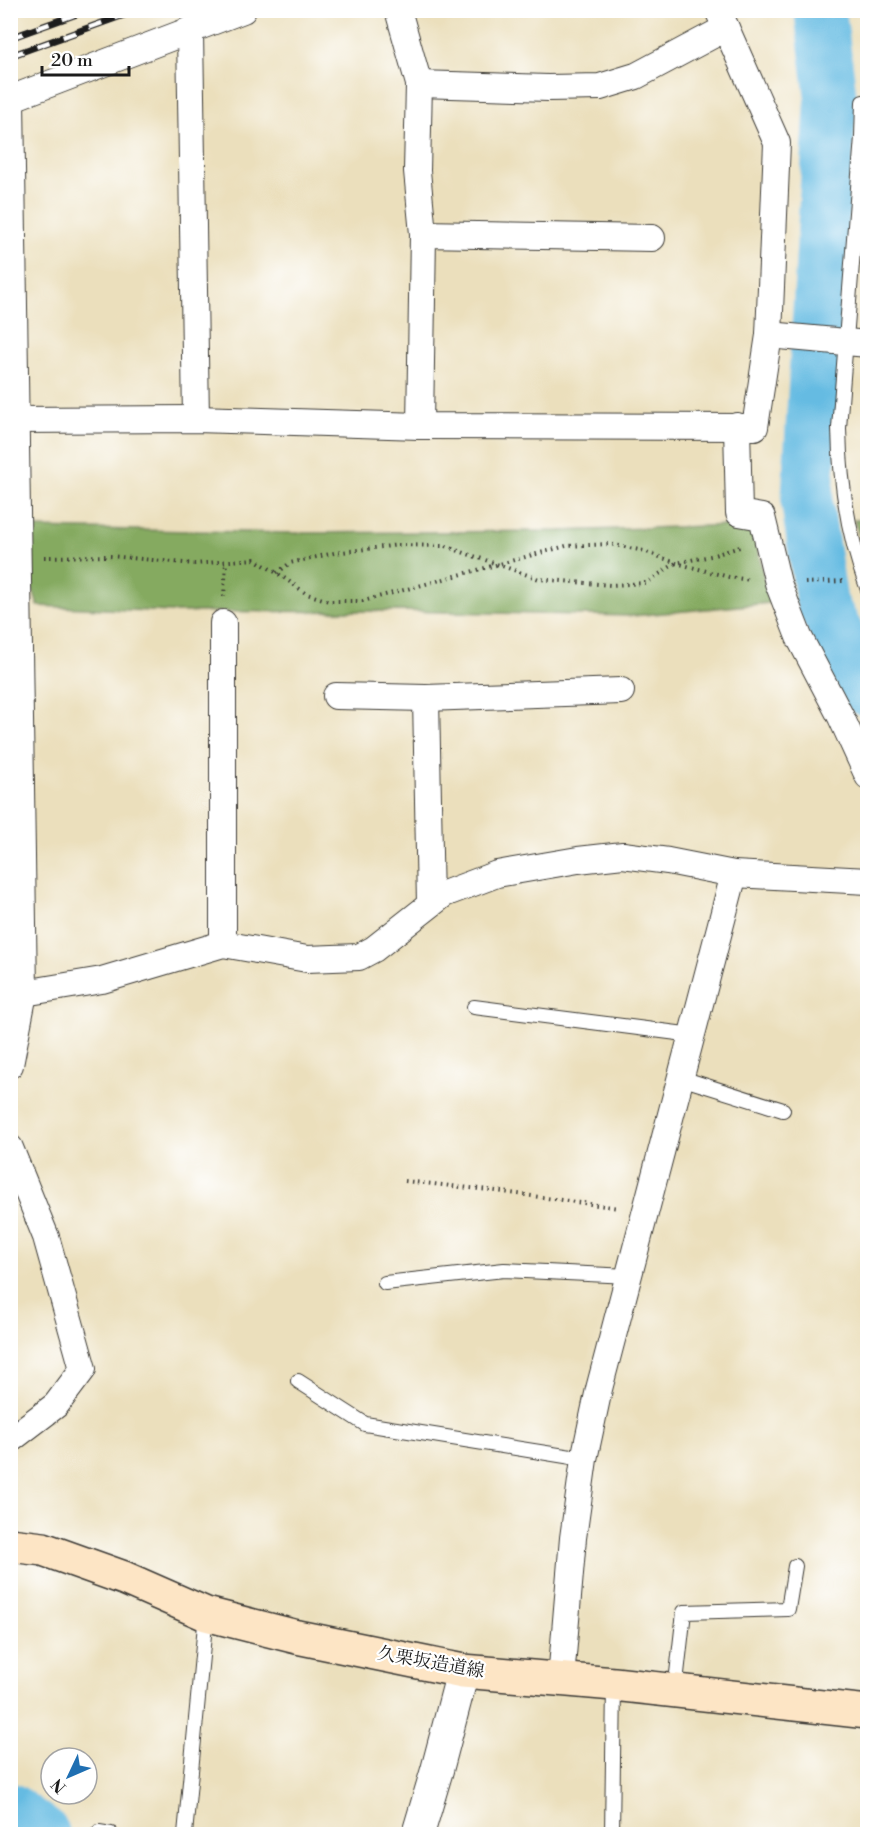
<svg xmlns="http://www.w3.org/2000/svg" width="878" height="1845" viewBox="0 0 878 1845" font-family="'Libre Bodoni','Noto Serif JP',serif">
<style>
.forest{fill:#85aa60;stroke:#50633e;stroke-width:1.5}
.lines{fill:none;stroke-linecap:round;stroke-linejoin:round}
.stream{stroke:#65bbe2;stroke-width:9}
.river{stroke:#65bbe2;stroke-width:52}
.service-casing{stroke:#3b3934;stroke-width:16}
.minor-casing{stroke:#3b3934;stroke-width:28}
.tertiary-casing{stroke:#3b3934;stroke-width:34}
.secondary-casing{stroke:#3b3934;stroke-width:36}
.path{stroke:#3b3934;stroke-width:4;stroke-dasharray:1.5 4.5;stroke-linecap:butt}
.service{stroke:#fff;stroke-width:14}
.minor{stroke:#fff;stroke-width:26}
.tertiary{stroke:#fff;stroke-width:32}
.secondary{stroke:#fde5c5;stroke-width:33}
.rail-casing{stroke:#1c1c1c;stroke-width:7}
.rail{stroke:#fff;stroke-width:4.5;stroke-dasharray:14;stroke-linecap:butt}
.labels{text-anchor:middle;stroke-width:4.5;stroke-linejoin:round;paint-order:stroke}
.street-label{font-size:18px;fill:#1c1c1c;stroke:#fff}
</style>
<rect width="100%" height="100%" fill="#fff"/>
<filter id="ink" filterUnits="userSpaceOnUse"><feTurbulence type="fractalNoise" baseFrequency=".0167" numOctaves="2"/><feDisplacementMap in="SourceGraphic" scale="12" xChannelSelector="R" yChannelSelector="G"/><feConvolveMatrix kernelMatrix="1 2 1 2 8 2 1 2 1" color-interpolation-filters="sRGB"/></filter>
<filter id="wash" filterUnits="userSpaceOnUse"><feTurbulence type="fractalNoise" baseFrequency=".008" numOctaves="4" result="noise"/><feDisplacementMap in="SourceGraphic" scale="24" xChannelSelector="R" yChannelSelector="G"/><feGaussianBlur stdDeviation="1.35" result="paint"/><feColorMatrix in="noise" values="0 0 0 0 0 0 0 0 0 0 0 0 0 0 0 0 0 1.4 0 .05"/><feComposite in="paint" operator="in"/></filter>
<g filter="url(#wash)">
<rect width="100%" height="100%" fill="#ebdfbc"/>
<g class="forest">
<polygon points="854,520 867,520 867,558"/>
<polygon points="737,525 754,529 769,603 632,616 397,611 173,612 38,606 30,580 31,528 295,533 560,531"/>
</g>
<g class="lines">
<polyline class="stream" points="831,99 852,94"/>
<g class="river">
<polyline points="820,10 831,99 807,503 822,604 868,691"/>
<polyline points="10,1809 44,1834"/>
</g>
</g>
</g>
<g filter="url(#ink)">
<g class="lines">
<defs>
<g id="service">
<path d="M868,101L863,102L862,137L839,428C840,485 848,537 868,590"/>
<polyline points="474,1007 693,1035"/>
<polyline points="681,1078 783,1110"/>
<polyline points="385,1283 504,1270 629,1276"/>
<polyline points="298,1381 365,1424 584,1459"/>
<polyline points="675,1691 684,1612 788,1609 795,1566"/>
<polyline points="99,1832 111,1834"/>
<polyline points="185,1834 206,1614"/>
<polyline points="612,1834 614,1684"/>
</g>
<g id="minor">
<polyline points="398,10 419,84 417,171 423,234 420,426"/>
<polyline points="190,32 196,419"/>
<polyline points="419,84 548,88 600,87 636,76 726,28"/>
<polyline points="10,99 243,10"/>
<polyline points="423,234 652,238"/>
<polyline points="769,335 868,344"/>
<polyline points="10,420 196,419 420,426 755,427 769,335 777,143 718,10"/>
<polyline points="737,426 739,513 762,517 778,583 799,637 841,717 868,776"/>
<polyline points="336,696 426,698 621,691"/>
<polyline points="426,698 430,904"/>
<polyline points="223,944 223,623"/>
<polyline points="10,993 24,993 102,980 223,944 307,959 359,957 374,949 444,894 497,874 578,860 623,855 668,861 734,874 868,881"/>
<polyline points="10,1065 24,993 11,99"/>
<polyline points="10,1148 46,1237 83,1369 56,1405 10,1440"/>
<polyline points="561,1679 573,1538 584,1459 599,1389 734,874"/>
</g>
<polyline id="tertiary" points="418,1834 437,1770 463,1671"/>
<polyline id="secondary" points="10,1545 43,1549 124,1578 206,1614 297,1637 463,1671 614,1684 868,1712"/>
</defs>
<use href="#service" class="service-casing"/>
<use href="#minor" class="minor-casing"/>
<use href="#tertiary" class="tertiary-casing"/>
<use href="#secondary" class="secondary-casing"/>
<g class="path">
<polyline points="44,557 110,556 195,564 254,559 277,573 307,594 329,601 363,601 566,546 610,544 644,551 676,563 729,577 750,580"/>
<polyline points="277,573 290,563 334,553 399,545 445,546 539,579 611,585 646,583 676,563 711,556 743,546"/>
<polyline points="805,583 843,581"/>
<polyline points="224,597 226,562"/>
<polyline points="405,1181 489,1190 619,1208"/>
</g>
<use href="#service" class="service"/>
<use href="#minor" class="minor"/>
<use href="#tertiary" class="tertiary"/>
<use href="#secondary" class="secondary"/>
<defs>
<g id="rail">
<polyline points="10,38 88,10"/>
<polyline points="10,56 138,10"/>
</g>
</defs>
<use href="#rail" class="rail-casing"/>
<use href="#rail" class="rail"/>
</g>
</g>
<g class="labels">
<g class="street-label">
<text transform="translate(431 1662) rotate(10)" y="6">久栗坂造道線</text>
</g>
</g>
<rect width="878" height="1845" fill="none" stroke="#fff" stroke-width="36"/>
<g transform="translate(69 1776) rotate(226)"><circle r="28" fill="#ffffff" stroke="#a4a4a4" stroke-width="1.5"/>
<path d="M0-4.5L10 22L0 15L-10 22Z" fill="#1f6fb2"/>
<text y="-9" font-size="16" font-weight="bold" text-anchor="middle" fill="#1c1c1c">N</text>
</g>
<path d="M42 66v9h87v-9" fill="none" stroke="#1c1c1c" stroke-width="3"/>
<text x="51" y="66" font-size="18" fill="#1c1c1c" stroke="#ffffff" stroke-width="4.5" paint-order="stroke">20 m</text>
</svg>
